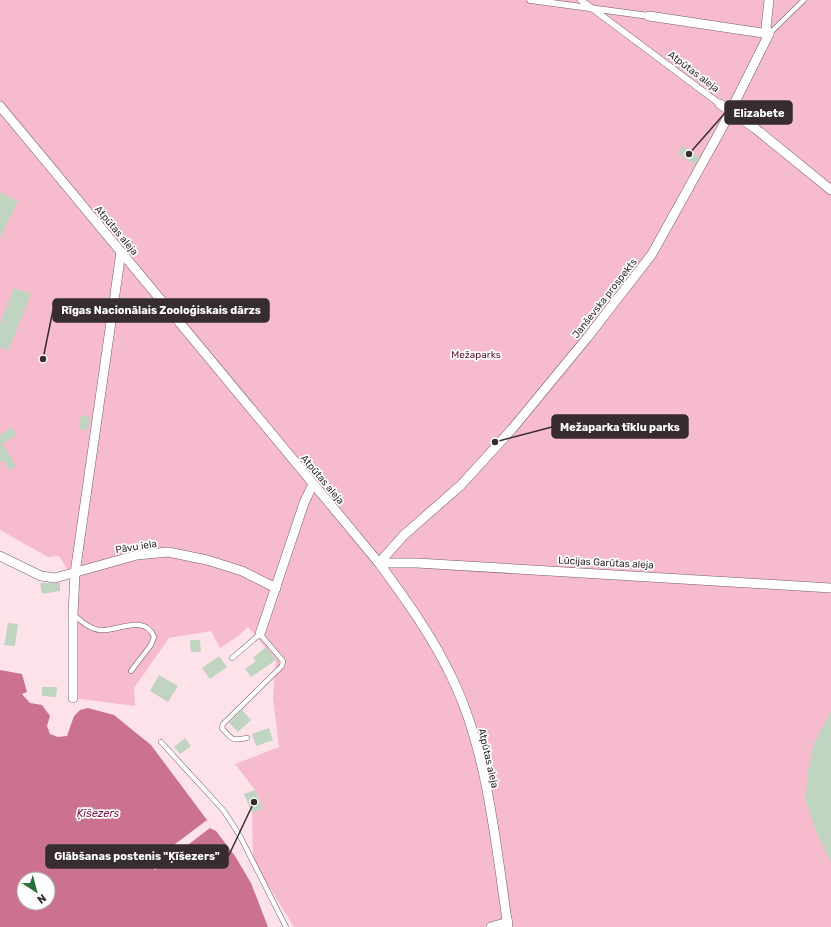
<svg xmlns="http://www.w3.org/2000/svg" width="831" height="927" viewBox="0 0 831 927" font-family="Rubik,sans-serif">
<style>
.green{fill:#f6bbcc}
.water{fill:#ca728e;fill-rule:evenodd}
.pier{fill:#fee2e9}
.building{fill:#c0d4c2}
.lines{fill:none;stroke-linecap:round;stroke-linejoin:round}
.service-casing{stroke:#755d64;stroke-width:5.5}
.pedestrian-casing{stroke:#755d64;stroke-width:7}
.minor-casing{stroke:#755d64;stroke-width:10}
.service{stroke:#fff;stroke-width:4.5}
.pedestrian{stroke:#fff;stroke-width:6}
.minor{stroke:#fff;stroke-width:9}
.labels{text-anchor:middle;stroke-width:3.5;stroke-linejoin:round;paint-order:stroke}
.street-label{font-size:10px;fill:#372d30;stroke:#fff}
.park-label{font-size:10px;fill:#621234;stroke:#fff}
.water-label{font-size:11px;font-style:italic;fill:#7e1343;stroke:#fff}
.leader{fill:none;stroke:#372d30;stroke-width:1.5}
.callout-dot{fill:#372d30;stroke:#fff;stroke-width:1.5}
.callout{fill:#372d30;stroke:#372d30;stroke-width:1.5}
.callout-label{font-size:11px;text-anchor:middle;font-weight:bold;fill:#fff}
</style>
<rect width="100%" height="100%" fill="#fee2e9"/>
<polygon class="green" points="0,0 831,0 831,927 294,927 253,861 252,813 263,809 255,790 235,764 279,747 273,698 276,660 248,627 238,636 220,648 211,631 169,638 134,688 135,706 73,698 77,585 59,556 48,557 0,530"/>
<path class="water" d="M0,670L22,674L27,692L22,694L30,703L42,705L50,716L47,726L50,734L58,737L67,736L74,716L80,710L88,708L114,715L151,745L207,820L210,828L216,831L235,856L251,883L268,927H0ZM24,879H48V903H24Z"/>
<polygon class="pier" points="207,820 210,828 155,870 150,863"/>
<g class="building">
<polygon points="683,146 699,157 695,165 678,153"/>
<polygon points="0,192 18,201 0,238"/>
<polygon points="14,288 31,294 8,351 0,347 0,323"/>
<polygon points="81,415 90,417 88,430 79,429"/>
<polygon points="12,427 17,435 2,444 16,466 9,470 3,460 0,462 0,435"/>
<polygon points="40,583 60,583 60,591 42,594"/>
<polygon points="8,623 18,624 15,646 4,645"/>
<polygon points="190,640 200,640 201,652 191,652"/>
<polygon points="266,647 276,660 251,677 245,669 256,661 253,658"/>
<polygon points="219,656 227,667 210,679 202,668"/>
<polygon points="159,675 178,686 168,702 150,691"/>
<polygon points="42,687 57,687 56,697 42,696"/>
<polygon points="242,710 251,720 238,732 229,723"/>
<polygon points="831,711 831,863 815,829 806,801 806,791 808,770 814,743"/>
<polygon points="269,728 273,740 256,746 252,734"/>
<polygon points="185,738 191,746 180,754 174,747"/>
<polygon points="255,790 263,809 252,813 244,794"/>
</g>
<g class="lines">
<defs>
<g id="service">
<polyline points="769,34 804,0"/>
<path d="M73,614C80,620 89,629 100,630C117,632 145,613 154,637L151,645L131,671"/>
<path d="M232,658L260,634L283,661L282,666L223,724L222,728C232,740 232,741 247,738"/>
<polyline points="161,742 224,811 240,836 286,927"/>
</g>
<g id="pedestrian">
<polyline points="530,0 649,16"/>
<polyline points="581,0 720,104"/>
</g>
<g id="minor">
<polyline points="649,16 769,34"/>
<polyline points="720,104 756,129 831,190"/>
<path d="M0,106L379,563C406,600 433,637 453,680C488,753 496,847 508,927"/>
<polyline points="0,556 41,576 55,578 137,555 168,552 207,560 242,571 276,588"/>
<polyline points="379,563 404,535 461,485 512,429 587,338 652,254 723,126 769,34 766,27 769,0"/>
<polyline points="379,563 417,563 831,588"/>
<polyline points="260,634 304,503 313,484"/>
<polyline points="73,698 73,614 75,573 121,252"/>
<polyline points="491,927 508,922"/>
</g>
</defs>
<use href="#service" class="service-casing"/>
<use href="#pedestrian" class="pedestrian-casing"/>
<use href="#minor" class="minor-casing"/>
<use href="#service" class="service"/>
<use href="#pedestrian" class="pedestrian"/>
<use href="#minor" class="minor"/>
</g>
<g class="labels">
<g class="street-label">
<text transform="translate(694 71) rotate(37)" y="4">Atpūtas aleja</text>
<text transform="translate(117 230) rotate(50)" y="4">Atpūtas aleja</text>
<text transform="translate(604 298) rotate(-52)" y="4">Janševska prospekts</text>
<text transform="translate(323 479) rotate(50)" y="4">Atpūtas aleja</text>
<text transform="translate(136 546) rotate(-9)" y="4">Pāvu iela</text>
<text transform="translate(606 562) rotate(3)" y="4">Lūcijas Garūtas aleja</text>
<text transform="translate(489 758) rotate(77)" y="4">Atpūtas aleja</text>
</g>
<g class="park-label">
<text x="476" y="358">Mežaparks</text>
</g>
<g class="water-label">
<text x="98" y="817">Ķīšezers</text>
</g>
</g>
<path class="leader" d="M689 154L725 113M43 359L53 310M495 442L552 427M254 802L228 857"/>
<g class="callout-dot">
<circle cx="689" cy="154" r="4"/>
<circle cx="43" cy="359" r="4"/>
<circle cx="495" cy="442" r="4"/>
<circle cx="254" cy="802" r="4"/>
</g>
<g class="callout">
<rect x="725" y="101" width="67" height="23" rx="4"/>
<rect x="53" y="299" width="216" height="23" rx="4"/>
<rect x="552" y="415" width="136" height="23" rx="4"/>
<rect x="46" y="845" width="182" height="23" rx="4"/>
</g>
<g class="callout-label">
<text x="759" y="117">Elizabete</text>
<text x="161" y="314">Rīgas Nacionālais Zooloģiskais dārzs</text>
<text x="620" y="431">Mežaparka tīklu parks</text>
<text x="137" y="860">Glābšanas postenis "Ķīšezers"</text>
</g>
<g transform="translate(36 891) rotate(144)"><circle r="19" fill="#ffffff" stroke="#afabac"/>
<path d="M0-3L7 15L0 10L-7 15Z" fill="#2a6e39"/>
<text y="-6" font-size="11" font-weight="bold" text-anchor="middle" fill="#372d30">N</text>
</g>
</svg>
